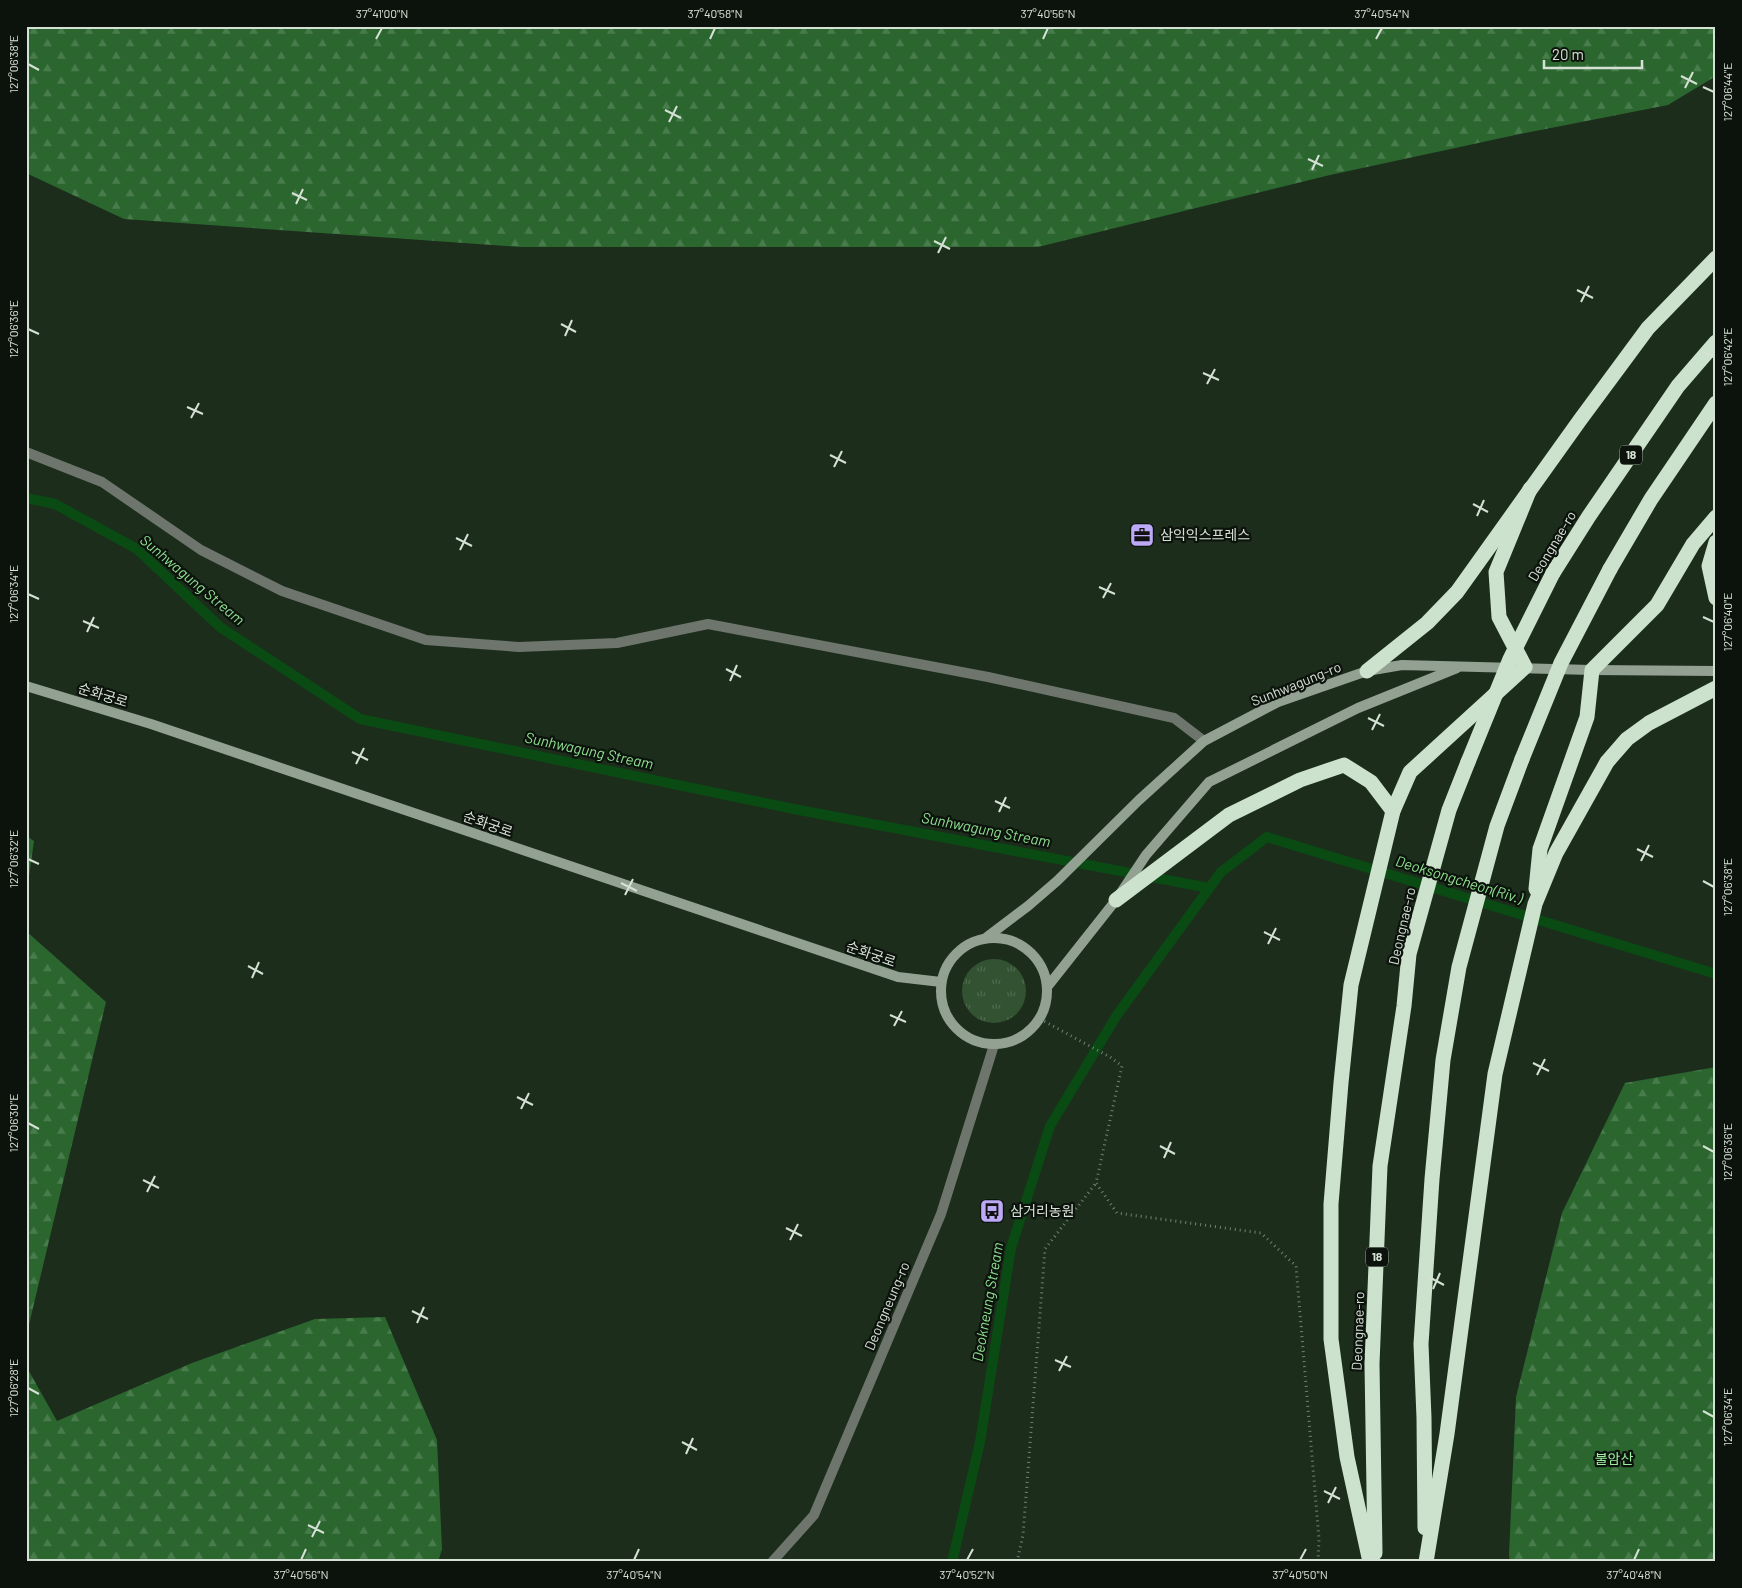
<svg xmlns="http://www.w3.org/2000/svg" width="1742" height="1588" viewBox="0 0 1742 1588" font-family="Barlow,'Noto Sans KR',sans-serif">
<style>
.grass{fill:url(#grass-tufts)}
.forest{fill:url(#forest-firs)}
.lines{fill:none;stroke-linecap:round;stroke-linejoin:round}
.stream{stroke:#0a4b14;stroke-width:10}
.path{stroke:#748274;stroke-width:3;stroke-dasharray:1 4;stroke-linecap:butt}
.street{stroke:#6d756c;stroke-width:10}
.secondary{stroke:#93a193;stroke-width:10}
.highway{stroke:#cce2cc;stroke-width:15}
.highway-bridge{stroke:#cce2cc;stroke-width:15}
.ticks{fill:none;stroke:#d6e1d6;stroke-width:2}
.labels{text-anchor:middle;stroke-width:4.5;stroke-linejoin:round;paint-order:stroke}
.shield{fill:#0c130c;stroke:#99a399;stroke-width:1}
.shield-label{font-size:12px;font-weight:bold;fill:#d6e1d6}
.poi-label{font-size:14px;fill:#d6e1d6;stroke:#0c130c;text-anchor:start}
.street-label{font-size:14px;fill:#d6e1d6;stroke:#0c130c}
.park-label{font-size:14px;fill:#9cef9e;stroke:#0c130c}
.water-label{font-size:15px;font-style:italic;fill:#8fe191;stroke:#0c130c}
.neatline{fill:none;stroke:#d6e1d6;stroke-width:2}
.ticks-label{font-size:12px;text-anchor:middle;fill:#d6e1d6}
</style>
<defs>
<pattern id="grass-tufts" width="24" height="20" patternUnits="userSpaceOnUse" patternTransform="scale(1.25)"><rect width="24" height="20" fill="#325232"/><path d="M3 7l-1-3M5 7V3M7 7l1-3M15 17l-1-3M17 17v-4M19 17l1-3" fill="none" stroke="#4f6b4f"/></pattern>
<pattern id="forest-firs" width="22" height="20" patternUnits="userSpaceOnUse" patternTransform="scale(1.25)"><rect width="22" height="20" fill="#2b662f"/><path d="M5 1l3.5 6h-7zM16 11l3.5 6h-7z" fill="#497c4c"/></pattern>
</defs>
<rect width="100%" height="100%" fill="#1c2d1c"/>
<circle class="grass" cx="994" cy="991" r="32"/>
<g class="forest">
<polygon points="26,26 1716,26 1716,76 1668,105 1520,134 1330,175 1038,247 521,247 124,219 26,173"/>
<polygon points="26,836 34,841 26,897"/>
<polygon points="26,931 106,1002 26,1337"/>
<polygon points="1716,1067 1716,1562 1510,1562 1509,1555 1516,1397 1562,1213 1625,1083"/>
<polygon points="385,1317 437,1440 442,1549 438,1562 26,1562 26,1366 57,1421 192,1363 315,1319"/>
</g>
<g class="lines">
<g class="stream">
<polyline points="26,498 55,504 137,549 220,627 360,719 794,809 1209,888"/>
<polyline points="952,1562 980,1442 1011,1248 1050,1126 1117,1015 1221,872 1267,837 1716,974"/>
</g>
<g class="path">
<polyline points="1040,1019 1110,1057 1122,1066 1096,1183 1117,1213 1261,1233 1296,1266 1319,1539 1318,1562"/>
<polyline points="1017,1562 1023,1535 1045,1249 1096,1183"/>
</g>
<g class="street">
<polyline points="26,452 102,482 201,550 282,591 426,640 519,647 617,643 708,624 988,677 1174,718 1204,741"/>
<polyline points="772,1562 814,1515 941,1214 994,1045"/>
</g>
<g class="secondary">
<polyline points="26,686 151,724 898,977 941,982"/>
<polyline points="987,937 1028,906 1057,881 1139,800 1204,741 1278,702 1367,671 1402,665 1592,670 1716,671"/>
<circle cx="994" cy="991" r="53"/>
<polyline points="1048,986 1116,900 1146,855 1209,782 1358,708 1457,668"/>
</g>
<g class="highway">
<polyline points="1716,542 1709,566 1716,598"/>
<polyline points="1610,569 1651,499 1716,403"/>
<polyline points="1553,573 1589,516 1678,386 1716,342"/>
<polyline points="1367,671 1427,623 1457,592 1580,420 1648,328 1716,258"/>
<polyline points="1536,889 1540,849 1587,717 1592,670 1657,605 1693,544 1716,517"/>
<polyline points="1116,900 1229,815 1300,780 1344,765 1371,782 1393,811"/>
<polyline points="1425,1528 1424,1418 1421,1344 1432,1179 1443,1060 1459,967 1497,826 1522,759"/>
<polyline points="1375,1553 1372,1364 1380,1166 1404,1006 1409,954 1449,810 1468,762"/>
<polyline points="1370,1562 1347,1457 1331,1339 1331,1204 1341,1083 1351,985 1393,811 1410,772 1525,667 1499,617 1496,572 1530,489"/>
<polyline points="1426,1562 1447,1434 1495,1074 1535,904 1556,853 1607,762 1627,739 1649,723 1716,688"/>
</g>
<g class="highway-bridge">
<polyline points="1522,759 1561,663 1610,569"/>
<polyline points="1468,762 1510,659 1553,573"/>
</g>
</g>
<path class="ticks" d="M376,39L382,28M710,39L715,28M1043,39L1048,28M1376,39L1382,28M28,64L39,70M1681,76L1697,84M1703,87L1714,92M1685,88L1693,72M665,110L681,118M669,122L677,106M1308,159L1323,166M1312,170L1319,155M292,193L307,200M296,204L303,189M934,241L950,249M938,253L946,237M1577,290L1593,298M1581,302L1589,286M561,324L576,332M28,329L39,334M565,336L572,320M1703,352L1714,357M1203,373L1219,380M1207,384L1215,369M187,407L203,414M191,418L199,403M830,455L846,463M834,467L842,451M1473,504L1488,512M1477,516L1484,500M456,538L472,546M460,550L468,534M1099,587L1115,594M28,594L39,599M1103,598L1111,583M1703,617L1714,622M83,621L99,628M87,632L94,617M726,669L741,677M730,681L737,665M1368,718L1384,726M1372,730L1380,714M352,752L368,760M356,764L364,748M995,801L1010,808M999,812L1006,797M1637,849L1653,857M28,859L39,864M1641,861L1649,845M1703,881L1714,887M621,883L637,891M625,895L633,879M1264,932L1280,940M1268,944L1276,928M248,966L263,974M252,978L259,962M890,1015L906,1022M894,1026L902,1011M1533,1063L1549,1071M1537,1075L1545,1059M517,1097L533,1105M521,1109L529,1093M28,1123L39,1129M1160,1146L1175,1154M1703,1146L1714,1152M1164,1158L1171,1142M143,1180L159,1188M147,1192L155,1176M786,1228L802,1236M790,1240L798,1224M1429,1277L1444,1285M1433,1289L1440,1273M412,1311L428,1319M417,1323L424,1307M1055,1360L1071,1367M1059,1371L1067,1356M28,1388L39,1394M1703,1411L1714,1417M682,1442L697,1450M686,1454L693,1438M1324,1491L1340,1499M1328,1503L1336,1487M308,1525L324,1533M312,1537L320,1521M301,1560L306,1549M634,1560L639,1549M967,1560L973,1549M1300,1560L1306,1549M1634,1560L1639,1549"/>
<defs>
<symbol id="office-square" viewBox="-11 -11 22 22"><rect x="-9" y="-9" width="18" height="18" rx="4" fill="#bcaaf6" stroke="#0c130c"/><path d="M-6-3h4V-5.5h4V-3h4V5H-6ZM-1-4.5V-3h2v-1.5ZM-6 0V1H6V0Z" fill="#111"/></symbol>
<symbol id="bus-square" viewBox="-11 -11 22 22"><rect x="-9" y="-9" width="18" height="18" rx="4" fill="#bcaaf6" stroke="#0c130c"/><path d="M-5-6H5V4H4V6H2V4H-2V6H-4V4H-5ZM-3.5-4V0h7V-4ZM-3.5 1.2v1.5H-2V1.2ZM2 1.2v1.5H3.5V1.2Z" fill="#111"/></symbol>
</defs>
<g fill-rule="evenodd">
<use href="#office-square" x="1128" y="521" width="28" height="28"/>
<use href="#bus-square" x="978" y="1197" width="28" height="28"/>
</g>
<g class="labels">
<g class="shield">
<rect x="1620" y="445.5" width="22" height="19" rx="4"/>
<rect x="1366" y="1247.5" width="22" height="19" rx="4"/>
</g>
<g class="shield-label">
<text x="1631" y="459">18</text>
<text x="1377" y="1261">18</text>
</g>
<g class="poi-label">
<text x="1160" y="540">삼익익스프레스</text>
<text x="1010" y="1216">삼거리농원</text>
</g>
<g class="street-label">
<text transform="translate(1552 546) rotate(-59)" y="5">Deongnae-ro</text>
<text transform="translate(1296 684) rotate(-22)" y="5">Sunhwagung-ro</text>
<text transform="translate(103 695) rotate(17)" y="5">순화궁로</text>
<text transform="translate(488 824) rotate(19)" y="5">순화궁로</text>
<text transform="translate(1402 926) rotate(-77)" y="5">Deongnae-ro</text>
<text transform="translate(871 954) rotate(19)" y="5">순화궁로</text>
<text transform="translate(887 1306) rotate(-67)" y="5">Deongneung-ro</text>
<text transform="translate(1358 1331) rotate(-88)" y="5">Deongnae-ro</text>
</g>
<g class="park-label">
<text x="1614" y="1464">불암산</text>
</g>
<g class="water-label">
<text transform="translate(192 580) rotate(40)" y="5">Sunhwagung Stream</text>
<text transform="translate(589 751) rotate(12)" y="5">Sunhwagung Stream</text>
<text transform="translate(986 830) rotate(11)" y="5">Sunhwagung Stream</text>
<text transform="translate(1459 880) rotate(17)" y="5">Deoksongcheon(Riv.)</text>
<text transform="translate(988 1302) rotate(-80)" y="5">Deokneung Stream</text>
</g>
</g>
<rect width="1742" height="1588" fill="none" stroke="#0c130c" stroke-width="55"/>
<path d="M1544 60v8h98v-8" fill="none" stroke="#d6e1d6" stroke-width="2.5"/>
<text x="1552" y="60" font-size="15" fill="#d6e1d6" stroke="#0c130c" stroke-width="4" paint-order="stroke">20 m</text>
<rect x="28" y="28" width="1686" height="1532" class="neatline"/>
<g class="ticks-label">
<text x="382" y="18">37°41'00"N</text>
<text x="715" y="18">37°40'58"N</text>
<text x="1048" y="18">37°40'56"N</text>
<text x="1382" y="18">37°40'54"N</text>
<text transform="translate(14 64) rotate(-90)" y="4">127°06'38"E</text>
<text transform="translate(1728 92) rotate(-90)" y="4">127°06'44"E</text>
<text transform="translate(14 329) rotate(-90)" y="4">127°06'36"E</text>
<text transform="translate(1728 357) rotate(-90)" y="4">127°06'42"E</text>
<text transform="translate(14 594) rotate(-90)" y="4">127°06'34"E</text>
<text transform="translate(1728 622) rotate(-90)" y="4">127°06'40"E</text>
<text transform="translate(14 859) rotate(-90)" y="4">127°06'32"E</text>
<text transform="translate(1728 887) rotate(-90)" y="4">127°06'38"E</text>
<text transform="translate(14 1123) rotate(-90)" y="4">127°06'30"E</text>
<text transform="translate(1728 1152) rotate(-90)" y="4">127°06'36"E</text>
<text transform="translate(14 1388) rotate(-90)" y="4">127°06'28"E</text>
<text transform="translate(1728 1417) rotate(-90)" y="4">127°06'34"E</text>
<text x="301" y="1579">37°40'56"N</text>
<text x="634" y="1579">37°40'54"N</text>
<text x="967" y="1579">37°40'52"N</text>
<text x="1300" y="1579">37°40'50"N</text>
<text x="1634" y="1579">37°40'48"N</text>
</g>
</svg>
